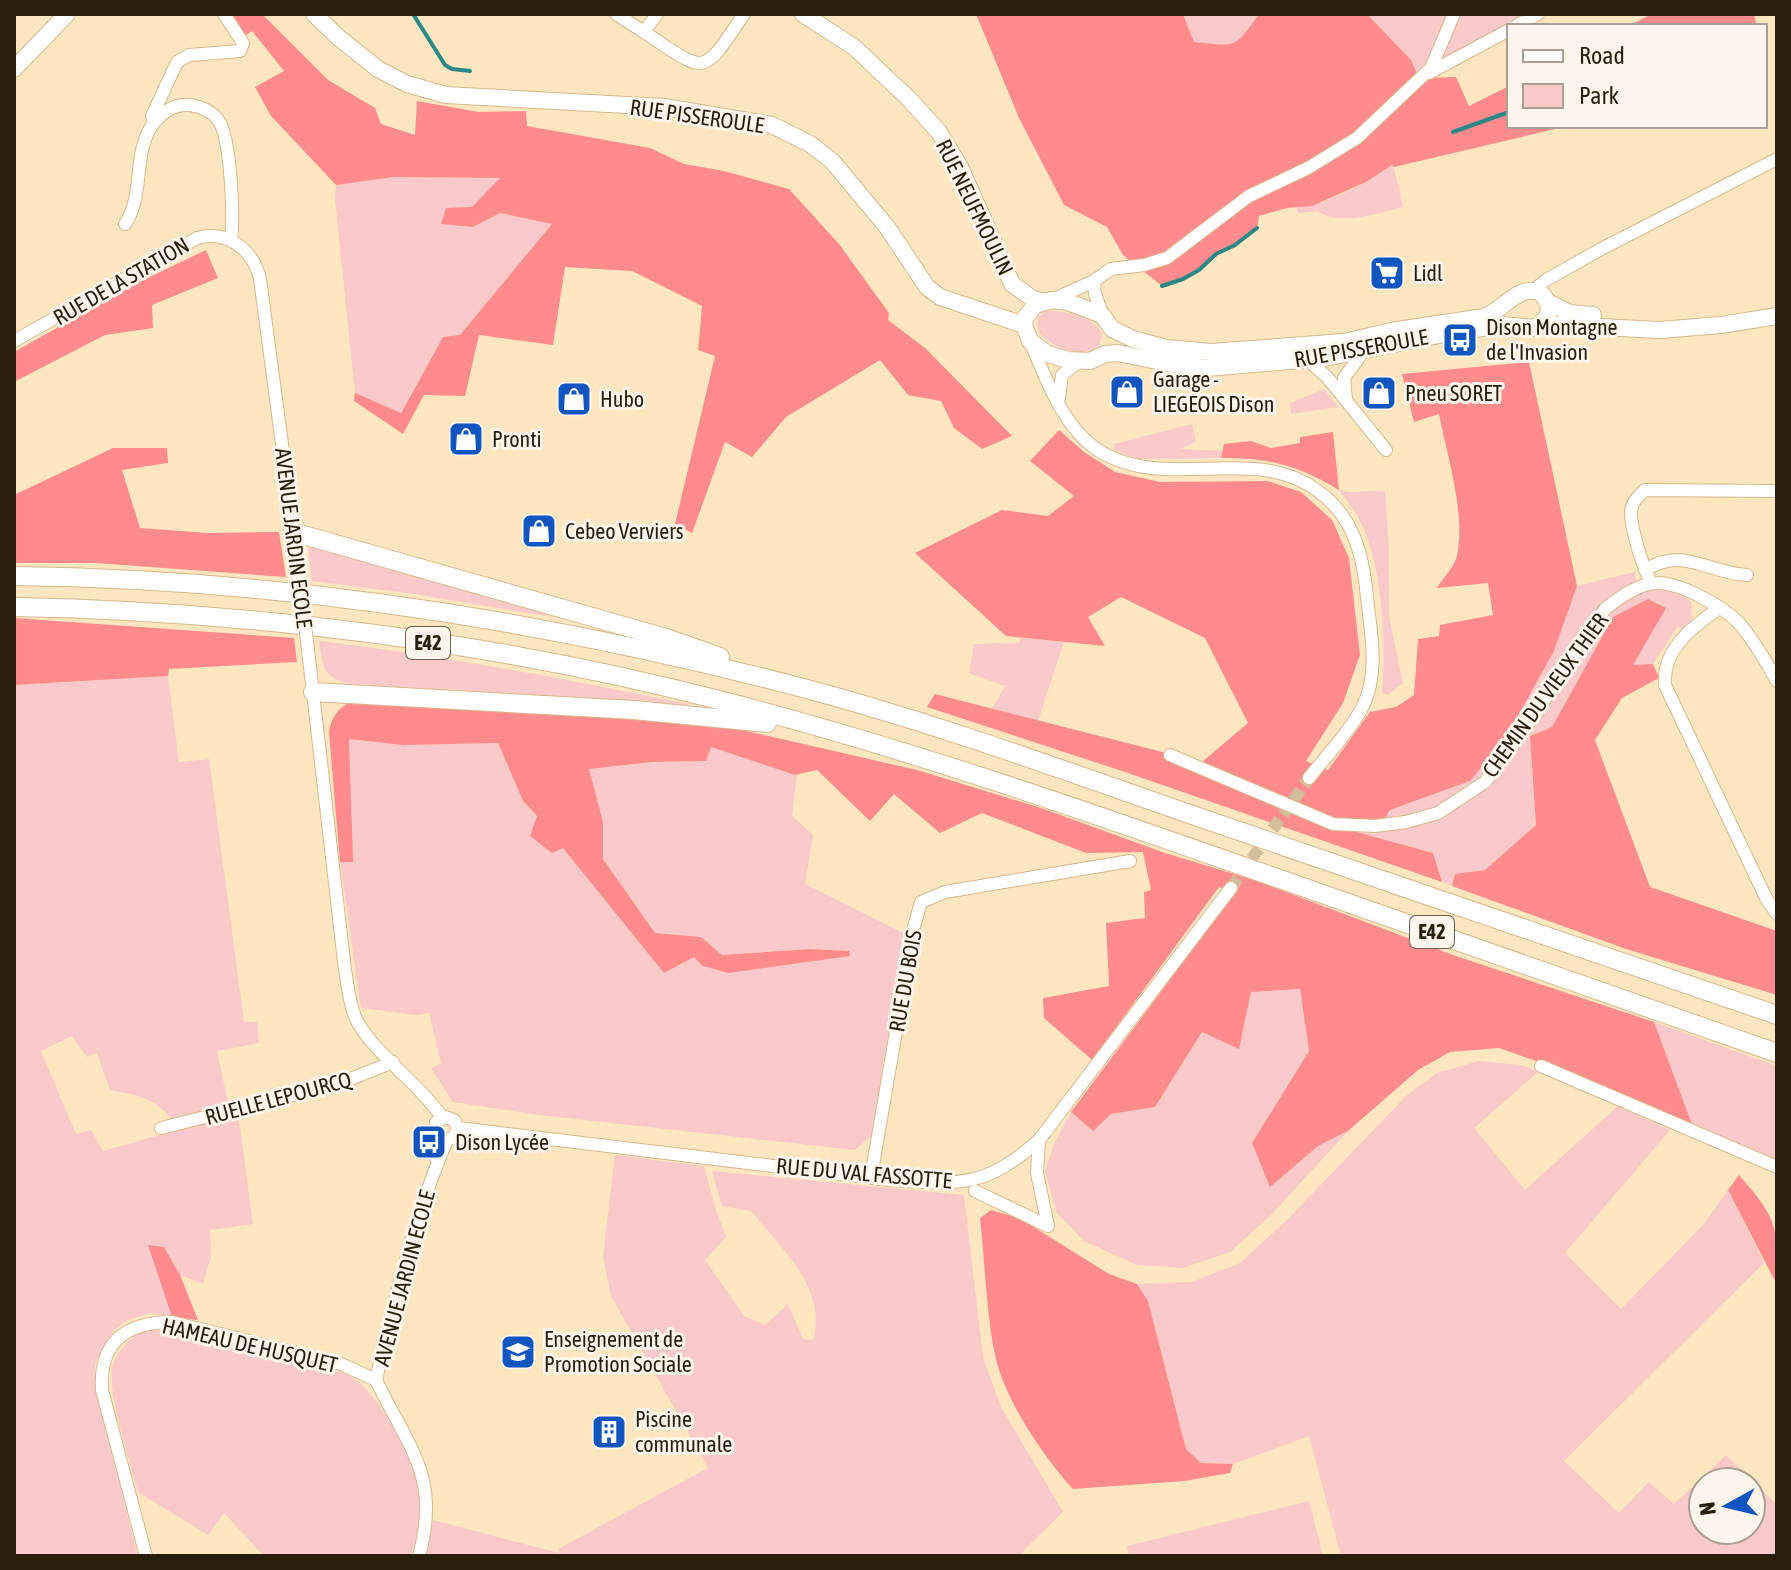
<svg xmlns="http://www.w3.org/2000/svg" width="1791" height="1570" viewBox="0 0 1791 1570" font-family="'Asap Condensed',sans-serif">
<style>
.green{fill:#f9cac9;fill-rule:evenodd}
.forest{fill:#ff8b8c}
.lines{fill:none;stroke-linecap:round;stroke-linejoin:round}
.stream{stroke:#2a8988;stroke-width:4}
.minor-tunnel{stroke:#d3be9c;stroke-width:12;stroke-dasharray:12 6;stroke-linecap:butt}
.minor-casing{stroke:#d6b98a;stroke-width:14}
.major-casing{stroke:#d6b98a;stroke-width:18}
.highway-casing{stroke:#d6b98a;stroke-width:20}
.minor{stroke:#fff;stroke-width:12}
.major{stroke:#fff;stroke-width:16}
.highway{stroke:#fff;stroke-width:18}
.minor-bridge-casing{stroke:#d6b98a;stroke-width:14;stroke-linecap:butt}
.minor-bridge{stroke:#fff;stroke-width:12}
.labels{text-anchor:middle;stroke-width:6;stroke-linejoin:round;paint-order:stroke}
.shield{fill:#fcf6ec;stroke:#685f4e;stroke-width:2}
.shield-label{font-size:20px;font-weight:bold;fill:#291e0b}
.street-label{font-size:22px;fill:#291e0b;stroke:#fcf6ec}
.poi-label{font-size:22px;fill:#291e0b;stroke:#fcf6ec;text-anchor:start}
</style>
<rect width="100%" height="100%" fill="#fee6c0"/>
<g class="green">
<path d="M1183,14H1259C1233,50 1238,46 1194,42Z"/>
<polygon points="1367,14 1538,14 1419,79 1411,60"/>
<path d="M1393,164L1403,207C1377,213 1341,227 1318,211L1298,213L1297,207C1331,204 1365,183 1393,164Z"/>
<polygon points="394,177 501,178 472,207 473,227 500,213 553,224 460,335 443,337 400,413 355,393 335,199 336,185"/>
<path d="M1045,311C1064,310 1092,315 1102,333C1102,375 1010,338 1045,311Z"/>
<polygon points="1324,389 1338,407 1291,414 1290,403"/>
<polygon points="1192,424 1196,442 1180,449 1223,451 1221,458 1138,459 1113,450 1115,444"/>
<path d="M1339,490L1348,492L1385,491L1389,550V617L1403,683L1388,695L1382,693C1387,648 1382,561 1360,521C1355,510 1346,500 1339,490Z"/>
<polygon points="316,547 558,618 407,593 312,581 308,548"/>
<polygon points="1635,572 1636,581 1604,603 1513,738 1477,782 1451,801 1420,813 1384,820 1390,810 1470,781 1554,651 1577,586"/>
<polygon points="1648,589 1677,591 1691,602 1692,619 1684,630 1677,627 1653,664 1633,666 1613,617 1552,727 1530,736 1536,825 1485,870 1455,874 1452,886 1442,882 1433,853 1341,828 1390,830 1492,782 1599,627 1620,603"/>
<polygon points="1021,638 1064,642 1038,721 992,709 1005,686 969,673 974,644 1019,643"/>
<path d="M319,641C445,656 568,679 692,705L351,684C322,678 323,667 319,641Z"/>
<path d="M168,676L179,762L209,759L244,1022H257L259,1043L217,1051L229,1107L172,1119C151,1096 140,1096 110,1090L97,1053L87,1057L72,1036L41,1051L76,1134L91,1130L103,1151L238,1113L253,1224L210,1230L211,1256L203,1284L180,1275L164,1247L172,1317L150,1313L128,1320L114,1330L95,1364L96,1392L138,1556H14V685Z"/>
<polygon points="349,739 403,745 498,743 523,801 596,887 664,973 694,957 848,951 810,949 722,955 701,937 655,933 603,859 603,822 589,769 652,762 706,761 710,747 797,774 792,816 813,835 805,884 905,934 871,1136 855,1150 540,1115 453,1102 431,1068 441,1063 429,1013 417,1015 361,1008 340,862 352,861"/>
<polygon points="1300,989 1309,1051 1252,1143 1270,1186 1318,1146 1348,1131 1270,1216 1230,1252 1183,1268 1137,1265 1084,1241 1057,1213 1045,1171 1054,1144 1071,1112 1093,1130 1111,1114 1155,1107 1202,1032 1239,1048 1251,991"/>
<polygon points="1654,1022 1777,1066 1777,1160 1693,1127"/>
<path d="M1479,1061L1520,1065L1539,1071L1474,1128L1525,1190L1618,1106L1670,1130L1565,1253L1621,1309L1704,1224L1728,1190L1764,1263L1564,1461L1619,1513L1649,1482L1674,1504L1726,1455L1777,1505V1556H1341L1309,1436L1233,1464L1201,1463L1186,1449L1148,1301L1137,1284L1192,1282L1240,1263L1287,1220L1407,1095L1437,1073ZM1703,1482H1751V1530H1703Z"/>
<path d="M615,1155L704,1166L716,1210L726,1237L705,1260L744,1316L765,1325L788,1304L803,1339L813,1340C828,1289 780,1247 751,1211L722,1206L712,1171L964,1195L983,1357L1001,1407L1063,1512L1025,1549L1021,1556H424L433,1520L559,1553L558,1549L708,1468L611,1296L603,1257Z"/>
<path d="M144,1329C192,1331 235,1344 281,1356C304,1361 331,1366 352,1377C375,1391 411,1452 418,1478C426,1504 418,1531 411,1556H264L224,1513L208,1535L138,1492C131,1464 107,1394 112,1368C116,1351 131,1338 144,1329Z"/>
<polygon points="1309,1501 1323,1556 1129,1556 1127,1546"/>
</g>
<g class="forest">
<polygon points="230,14 262,14 328,80 375,108 381,124 415,135 417,101 479,112 526,111 527,126 650,148 684,164 724,171 789,189 839,244 889,313 888,320 925,348 1012,436 982,449 954,428 941,401 908,395 880,360 786,417 752,457 725,442 692,533 675,524 715,356 698,350 702,306 632,271 565,267 553,345 479,335 465,396 424,395 403,434 354,401 355,393 401,413 443,337 460,335 552,224 500,213 473,227 441,224 446,208 472,207 500,178 394,177 336,185 271,116 255,87 284,71 252,31 246,35"/>
<path d="M976,14H1183L1194,42C1238,46 1233,50 1259,14H1367L1411,60L1419,78L1456,77L1469,106L1509,86V126H1568L1394,167L1392,165L1366,182L1312,206L1287,208L1259,216L1257,228L1235,245L1216,254L1199,270L1183,279L1162,286L1123,255L1107,227L1064,205L1019,118Z"/>
<polygon points="1652,14 1754,14 1757,26 1628,26"/>
<polygon points="206,250 218,278 152,305 153,328 105,335 14,382 14,352 137,283"/>
<path d="M1529,362L1577,586L1554,651L1505,739L1470,781L1390,810L1384,820L1342,828L1433,853L1442,882L1125,772L927,707L935,694L1202,762L1248,723L1205,638L1121,597L1088,617L1105,646L1006,636L915,553L1002,510L1048,516L1074,496L1030,461L1059,430L1084,452L1115,472L1160,482L1268,481L1301,492L1332,520L1349,558L1360,655L1343,703L1306,761L1328,770L1370,712L1396,707L1414,695L1418,639L1439,636L1440,625L1493,615L1488,583L1437,588C1443,578 1454,567 1457,556C1466,514 1447,455 1439,414L1414,422L1402,374Z"/>
<path d="M1333,432L1339,490C1298,465 1269,458 1221,458L1224,444L1251,441L1271,448L1300,443V437Z"/>
<polygon points="113,448 167,448 168,463 122,470 140,528 207,533 279,532 286,577 96,563 14,563 14,495"/>
<polygon points="1648,599 1666,608 1633,665 1653,664 1659,678 1622,698 1595,740 1650,887 1777,931 1777,995 1626,949 1452,886 1455,874 1485,870 1536,825 1530,736 1552,727 1613,617"/>
<polygon points="14,618 294,638 297,662 169,669 168,676 14,685"/>
<path d="M352,701L712,723L917,770L1041,808L1165,853L1257,881L1453,955L1654,1022L1693,1127L1542,1063L1499,1048L1450,1052L1418,1070L1348,1131L1318,1146L1270,1187L1252,1143L1309,1051L1300,989L1251,992L1239,1049L1202,1032L1155,1107L1111,1114L1093,1131L1071,1112L1235,893L1219,887L1092,1060L1044,1018L1043,998L1109,986L1106,923L1145,918L1144,892L1151,890L1143,852L1086,853L982,813L940,833L894,794L870,821L817,770L795,775L711,747L706,761L652,762L589,769L603,822V859L655,933L701,937L722,955L810,949L849,951L850,956L728,973L703,966L694,957L664,973L563,848L552,853L530,836L537,816L523,801L498,743L403,745L349,739L353,862H340L329,732C332,715 338,709 352,701Z"/>
<path d="M1739,1175C1779,1221 1777,1225 1777,1285L1728,1190Z"/>
<path d="M991,1210L1019,1218L1109,1274L1137,1284L1148,1301L1186,1449L1201,1463L1233,1464L1230,1473L1184,1481L1073,1489C1043,1457 1004,1398 995,1355C986,1311 985,1263 980,1218Z"/>
<polygon points="148,1245 164,1247 180,1275 198,1320 172,1317"/>
</g>
<g class="lines">
<g class="stream">
<polyline points="413,14 445,65 452,69 470,71"/>
<polyline points="1453,132 1509,112"/>
<polyline points="1162,286 1183,279 1199,270 1216,254 1235,245 1257,228"/>
</g>
<polyline class="minor-tunnel" points="1231,888 1309,778"/>
<defs>
<g id="minor">
<polyline points="616,14 644,32"/>
<path d="M657,14L644,32C707,74 701,78 744,14"/>
<polyline points="1516,26 1538,14"/>
<polyline points="1429,73 1509,30"/>
<polyline points="154,122 152,116 177,62 189,55 240,51 243,43 224,14"/>
<path d="M125,224C145,195 132,153 153,124C162,112 174,104 189,105C201,106 214,112 220,123C231,144 234,216 231,240"/>
<polyline points="1094,281 1095,294 1103,316"/>
<polyline points="1534,290 1546,280 1601,249 1777,159"/>
<polyline points="1052,300 1094,281 1111,269 1144,265 1167,258 1249,196 1308,168 1357,138 1431,68 1454,14"/>
<path d="M14,341L197,238C227,230 253,249 260,279L297,557"/>
<path d="M1030,341C1046,379 1064,430 1101,452C1168,492 1254,443 1318,491C1354,517 1363,555 1367,597C1371,634 1380,676 1361,710C1347,735 1326,756 1309,778"/>
<polyline points="1308,360 1327,377 1386,450"/>
<polyline points="1059,398 1062,375 1078,362"/>
<polyline points="1346,400 1344,378 1363,352"/>
<path d="M1645,570C1685,546 1707,573 1747,575"/>
<path d="M1651,583C1643,566 1631,531 1631,512C1631,503 1638,496 1645,490L1777,491"/>
<path d="M1718,609C1692,627 1662,650 1665,685L1766,898L1777,914"/>
<path d="M310,667L345,970C348,986 349,1004 356,1019C372,1052 419,1083 442,1117"/>
<path d="M1170,755L1333,824L1375,826L1406,822L1438,813L1485,782L1523,732L1605,609C1618,599 1632,588 1649,584C1674,578 1721,605 1739,623C1754,640 1766,662 1777,681"/>
<polyline points="1541,1066 1777,1167"/>
<polyline points="161,1128 338,1084 393,1062"/>
<path d="M458,1128L890,1180C959,1184 984,1189 1039,1140L1231,888"/>
<polyline points="435,1157 436,1122 445,1117 454,1120 458,1128 454,1137 447,1140 437,1138"/>
<polyline points="871,1177 914,927 921,902 945,892 1130,861"/>
<polyline points="975,1191 1048,1226 1037,1173 1039,1140"/>
<path d="M376,1380C394,1300 415,1215 447,1140"/>
<path d="M146,1556L102,1390C99,1342 126,1322 172,1322L341,1364L376,1380C408,1447 441,1476 419,1556"/>
</g>
<g id="major">
<polyline points="314,14 339,38 378,69 407,84 446,95 664,107 772,125 810,144 832,161 887,227 927,287 940,297 1024,325"/>
<polyline points="803,14 854,47 909,99 939,132 960,167 1012,284 1033,299 1042,301"/>
<polyline points="14,69 67,14"/>
<polyline points="1549,303 1570,313 1593,315"/>
<path d="M1541,324C1552,314 1551,301 1539,292C1517,285 1504,310 1484,317L1391,331L1344,342L1211,352L1166,348L1133,339L1112,329L1103,316L1092,311L1068,302L1052,300L1035,305L1025,318L1024,325L1030,341L1048,354L1068,360L1090,361L1105,354L1118,353L1177,365L1207,368L1325,358L1454,332L1503,325L1533,328L1541,324L1660,330L1721,325L1777,316"/>
</g>
<g id="highway">
<polyline points="293,532 666,638 720,657"/>
<path d="M14,576C280,579 545,620 803,688C939,724 1071,773 1204,819C1395,885 1586,950 1777,1015"/>
<path d="M14,607C248,611 496,642 723,701C910,749 1092,813 1274,877C1442,936 1610,994 1777,1053"/>
<polyline points="313,692 634,710 767,723"/>
</g>
</defs>
<use href="#minor" class="minor-casing"/>
<use href="#major" class="major-casing"/>
<use href="#highway" class="highway-casing"/>
<use href="#minor" class="minor"/>
<use href="#major" class="major"/>
<use href="#highway" class="highway"/>
<defs>
<polyline id="minor-bridge" points="297,557 310,667"/>
</defs>
<use href="#minor-bridge" class="minor-bridge-casing"/>
<use href="#minor-bridge" class="minor-bridge"/>
</g>
<defs>
<symbol id="supermarket-square" viewBox="-11 -11 22 22"><rect x="-9" y="-9" width="18" height="18" rx="4" fill="#1155c0" stroke="#fcf6ec"/><path d="M-6-5.5h2.5l.6 2H6L4.5 2H-2.5L-4.4-4H-6ZM-1.5 3.2a1.3 1.3 0 1 0 .1 0ZM3 3.2a1.3 1.3 0 1 0 .1 0Z" fill="#fff"/></symbol>
<symbol id="bus-square" viewBox="-11 -11 22 22"><rect x="-9" y="-9" width="18" height="18" rx="4" fill="#1155c0" stroke="#fcf6ec"/><path d="M-5-6H5V4H4V6H2V4H-2V6H-4V4H-5ZM-3.5-4V0h7V-4ZM-3.5 1.2v1.5H-2V1.2ZM2 1.2v1.5H3.5V1.2Z" fill="#fff"/></symbol>
<symbol id="shop-square" viewBox="-11 -11 22 22"><rect x="-9" y="-9" width="18" height="18" rx="4" fill="#1155c0" stroke="#fcf6ec"/><path d="M-5-2.5h2.3a2.7 3.5 0 0 1 5.4 0H5L5.5 6h-11ZM-1.5-2.5h3a1.5 2.3 0 0 0-3 0Z" fill="#fff"/></symbol>
<symbol id="school-square" viewBox="-11 -11 22 22"><rect x="-9" y="-9" width="18" height="18" rx="4" fill="#1155c0" stroke="#fcf6ec"/><path d="M0-5L7-2L0 1L-7-2ZM-4 1L0 2.5L4 1V4Q0 6-4 4Z" fill="#fff"/></symbol>
<symbol id="building-square" viewBox="-11 -11 22 22"><rect x="-9" y="-9" width="18" height="18" rx="4" fill="#1155c0" stroke="#fcf6ec"/><path d="M-4-6H4V6H1V3H-1V6H-4ZM-2.5-4.3h1.7v1.8h-1.7ZM.8-4.3h1.7v1.8H.8ZM-2.5-1h1.7V.8h-1.7ZM.8-1h1.7V.8H.8Z" fill="#fff"/></symbol>
</defs>
<g fill-rule="evenodd">
<use href="#supermarket-square" x="1367" y="253" width="40" height="40"/>
<use href="#bus-square" x="1440" y="320" width="40" height="40"/>
<use href="#shop-square" x="1107" y="372" width="40" height="40"/>
<use href="#shop-square" x="1359" y="373" width="40" height="40"/>
<use href="#shop-square" x="554" y="379" width="40" height="40"/>
<use href="#shop-square" x="446" y="419" width="40" height="40"/>
<use href="#shop-square" x="519" y="511" width="40" height="40"/>
<use href="#bus-square" x="409" y="1122" width="40" height="40"/>
<use href="#school-square" x="498" y="1332" width="40" height="40"/>
<use href="#building-square" x="589" y="1412" width="40" height="40"/>
</g>
<g class="labels">
<g class="shield">
<rect x="406" y="627" width="44" height="32" rx="6"/>
<rect x="1410" y="916" width="44" height="32" rx="6"/>
</g>
<g class="shield-label">
<text x="428" y="650">E42</text>
<text x="1432" y="939">E42</text>
</g>
<g class="street-label">
<text transform="translate(697 116) rotate(8)" y="8">RUE PISSEROULE</text>
<text transform="translate(975 207) rotate(64)" y="8">RUE NEUFMOULIN</text>
<text transform="translate(121 281) rotate(-30)" y="8">RUE DE LA STATION</text>
<text transform="translate(1361 348) rotate(-10)" y="8">RUE PISSEROULE</text>
<text transform="translate(294 538) rotate(83)" y="8">AVENUE JARDIN ECOLE</text>
<text transform="translate(1545 695) rotate(-54)" y="8">CHEMIN DU VIEUX THIER</text>
<text transform="translate(905 981) rotate(-80)" y="8">RUE DU BOIS</text>
<text transform="translate(278 1098) rotate(-15)" y="8">RUELLE LEPOURCQ</text>
<text transform="translate(864 1173) rotate(5)" y="8">RUE DU VAL FASSOTTE</text>
<text transform="translate(404 1278) rotate(-75)" y="8">AVENUE JARDIN ECOLE</text>
<text transform="translate(250 1345) rotate(13)" y="8">HAMEAU DE HUSQUET</text>
</g>
<g class="poi-label">
<text x="1413" y="281">Lidl</text>
<text x="1486" y="335">Dison Montagne<tspan x="1486" dy="25">de l'Invasion</tspan></text>
<text x="1153" y="387">Garage -<tspan x="1153" dy="25">LIEGEOIS Dison</tspan></text>
<text x="1405" y="401">Pneu SORET</text>
<text x="600" y="407">Hubo</text>
<text x="492" y="447">Pronti</text>
<text x="565" y="539">Cebeo Verviers</text>
<text x="455" y="1150">Dison Lycée</text>
<text x="544" y="1347">Enseignement de<tspan x="544" dy="25">Promotion Sociale</tspan></text>
<text x="635" y="1427">Piscine<tspan x="635" dy="25">communale</tspan></text>
</g>
</g>
<rect width="1791" height="1570" fill="none" stroke="#291e0b" stroke-width="32"/>
<rect x="1507" y="24" width="260" height="104" fill="#fcf6ec" stroke="#a8a092" stroke-width="2"/>
<rect x="1523" y="50" width="40" height="12" fill="#ffffff" stroke="#a8a092" stroke-width="2"/>
<text x="1579" y="64" font-size="24" fill="#291e0b">Road</text>
<rect x="1523" y="84" width="40" height="24" fill="#f9cac9" stroke="#a8a092" stroke-width="2"/>
<text x="1579" y="104" font-size="24" fill="#291e0b">Park</text>
<g transform="translate(1727 1506) rotate(262)"><circle r="38" fill="#fcf6ec" stroke="#a8a092" stroke-width="2"/>
<path d="M0-6L14 30L0 20L-14 30Z" fill="#1155c0"/>
<text y="-12" font-size="22" font-weight="bold" text-anchor="middle" fill="#291e0b">N</text>
</g>
</svg>
